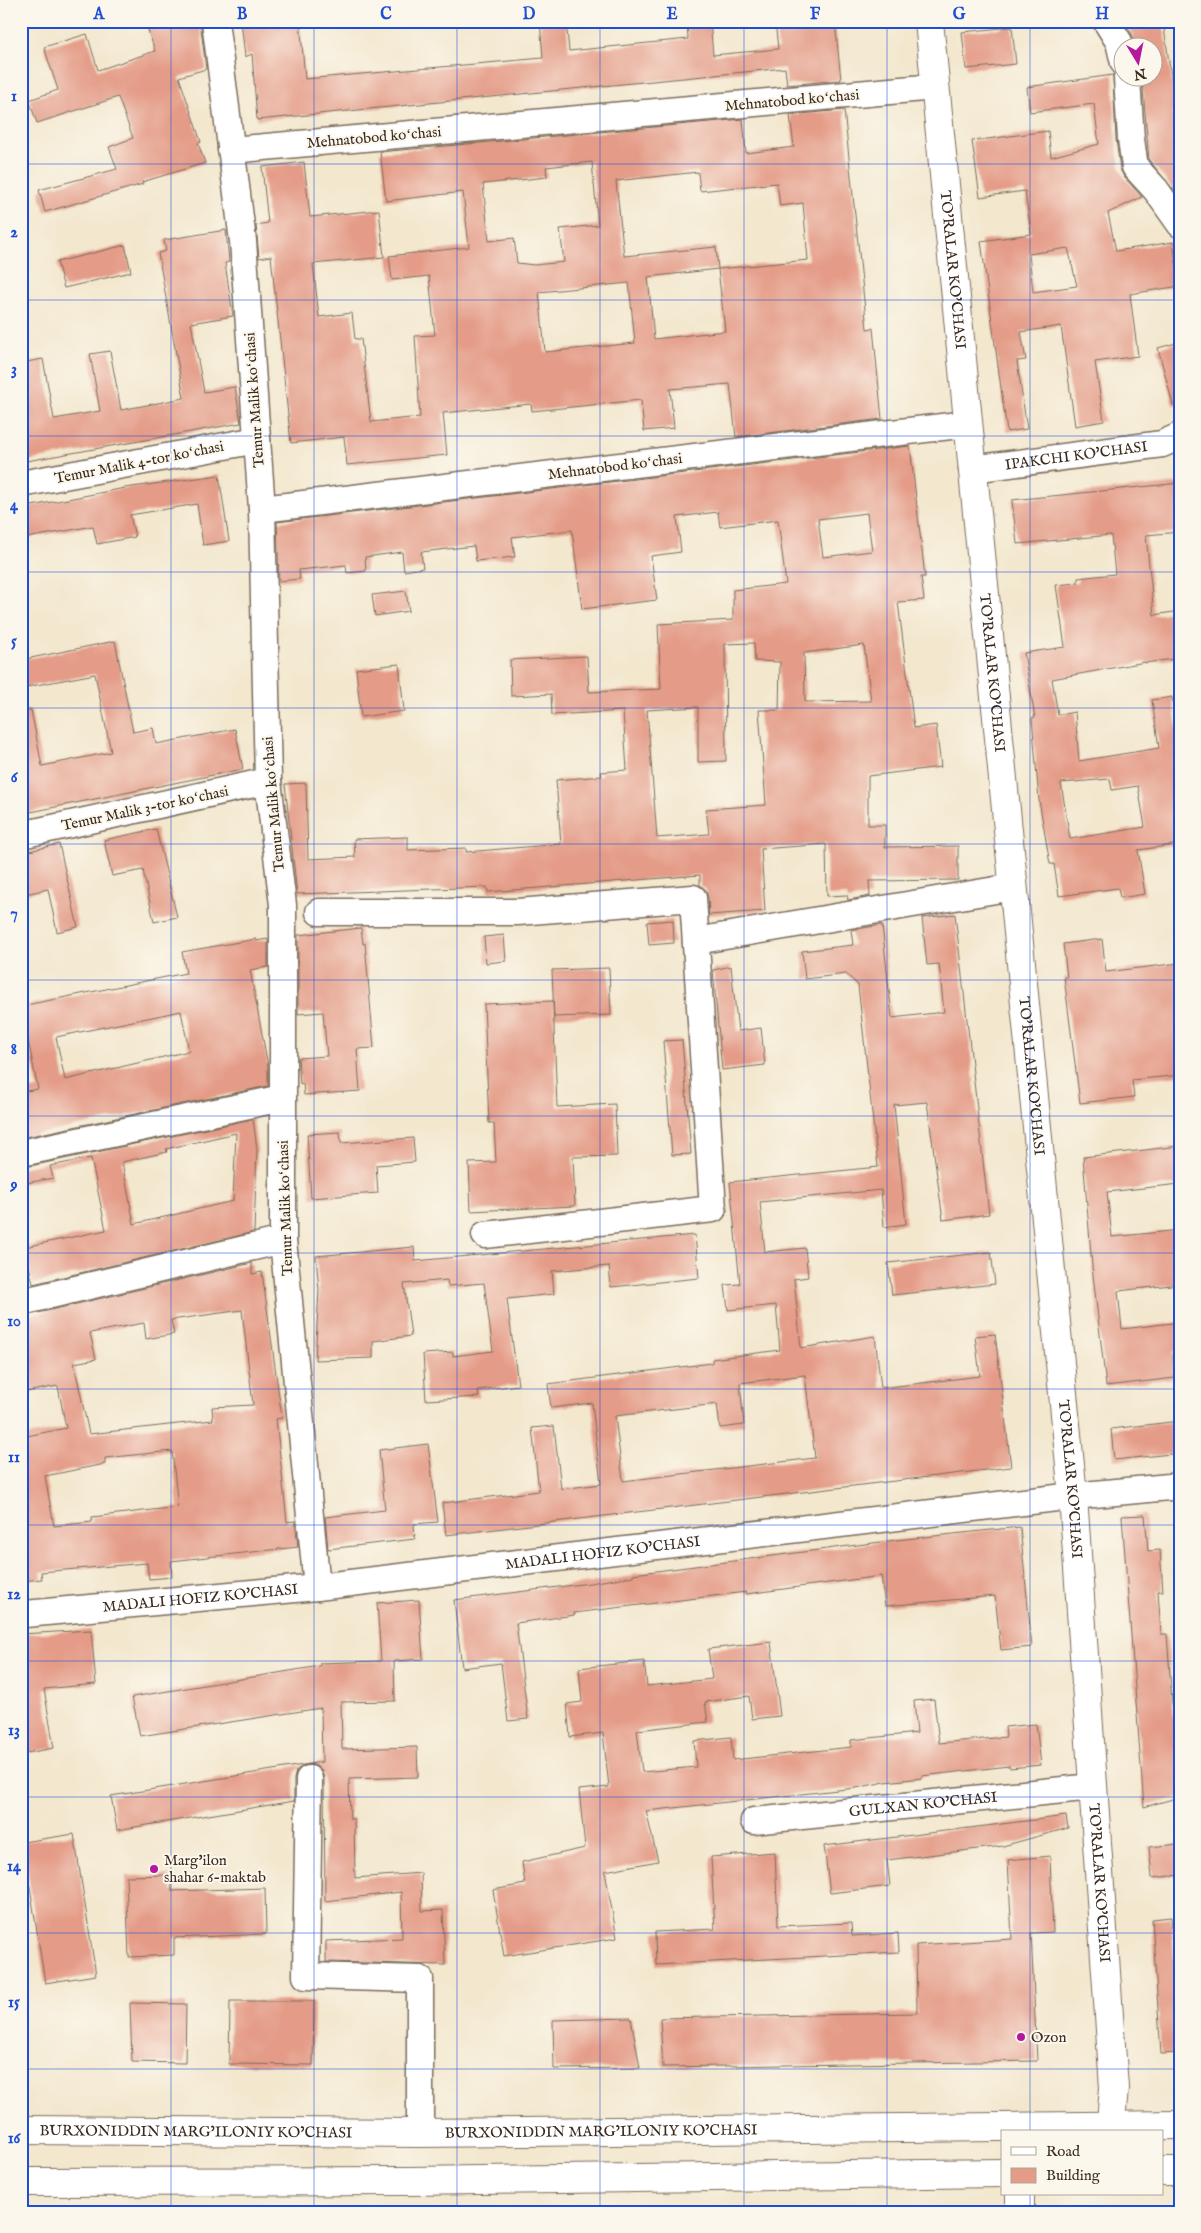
<svg xmlns="http://www.w3.org/2000/svg" width="1201" height="2233" viewBox="0 0 1201 2233" font-family="'IM FELL English',serif">
<style>
.building{fill:#e49b87;fill-rule:evenodd}
.lines{fill:none;stroke-linecap:round;stroke-linejoin:round}
.street-casing{stroke:#7b6c5c;stroke-width:29}
.secondary-casing{stroke:#7b6c5c;stroke-width:30}
.primary-casing{stroke:#7b6c5c;stroke-width:30}
.street{stroke:#fff;stroke-width:26}
.secondary{stroke:#fff;stroke-width:28}
.primary{stroke:#fff;stroke-width:28}
.grid{fill:none;stroke:#1d4ed8;stroke-width:1;stroke-opacity:0.55}
.poi-dot{fill:#b5179e;stroke:#fbf7ec;stroke-width:2}
.labels{text-anchor:middle;stroke-width:4;stroke-linejoin:round;paint-order:stroke}
.street-label{font-size:15px;fill:#3b2a1e;stroke:#fbf7ec}
.poi-label{font-size:15px;fill:#3b2a1e;stroke:#fbf7ec;text-anchor:start}
.neatline{fill:none;stroke:#1d4ed8;stroke-width:2}
.grid-label{font-size:16px;text-anchor:middle;font-weight:bold;fill:#1d4ed8}
</style>
<rect width="100%" height="100%" fill="#fbf7ec"/>
<filter id="ink" filterUnits="userSpaceOnUse"><feTurbulence type="fractalNoise" baseFrequency=".02" numOctaves="2"/><feDisplacementMap in="SourceGraphic" scale="10" xChannelSelector="R" yChannelSelector="G"/><feConvolveMatrix kernelMatrix="1 2 1 2 8 2 1 2 1" color-interpolation-filters="sRGB"/></filter>
<filter id="wash" filterUnits="userSpaceOnUse"><feTurbulence type="fractalNoise" baseFrequency=".0096" numOctaves="4" result="noise"/><feDisplacementMap in="SourceGraphic" scale="20" xChannelSelector="R" yChannelSelector="G"/><feGaussianBlur stdDeviation="1.12" result="paint"/><feColorMatrix in="noise" values="0 0 0 0 0 0 0 0 0 0 0 0 0 0 0 0 0 1.4 0 .05"/><feComposite in="paint" operator="in"/></filter>
<g filter="url(#wash)">
<rect width="100%" height="100%" fill="#f3e7ce"/>
<g id="blocks">
<g class="building">
<polygon points="145,21 200,21 206,69 179,77 201,142 198,143 205,163 142,182 143,184 45,212 39,190 117,169 109,147 133,138 118,97 37,123 29,100 58,90 44,47 87,34 98,70 155,51"/>
<polygon points="241,21 300,21 305,79 543,58 540,21 566,21 569,51 688,39 687,21 710,21 713,55 778,49 775,21 835,21 841,80 787,85 785,68 257,120 252,54 245,57"/>
<polygon points="1124,21 1163,21 1176,110 1173,111 1180,169 1180,198 1149,160 1142,78 1154,78 1154,48 1136,48 1132,34"/>
<polygon points="1012,27 1016,64 966,69 962,32"/>
<path d="M1113,75L1116,140L1120,169L1124,177L1142,197L1108,213L1116,251L1173,242L1180,286L1130,294L1138,356L1095,362L1104,421L1075,426L1061,326L1021,332L1026,360L1017,361L1027,429L1007,432L981,241L1031,234L1025,191L980,197L972,141L1048,131L1051,157L1099,144L1094,104L1030,112L1027,87ZM1068,248L1077,286L1033,292L1029,254Z"/>
<path d="M844,110L867,329L873,328L882,419L736,437L730,384L670,389L674,428L644,431L641,400L532,411L531,404L443,413L447,455L347,465L344,437L291,443L271,256L259,258L256,225L268,223L262,167L304,162L310,217L379,210L384,257L313,264L319,317L352,313L355,339H361L371,422L420,417L415,336L435,335L429,276L392,280L389,256L469,247L463,192L386,201L380,152L743,119L746,153L794,147L790,115ZM592,162L598,225L560,229L564,262L534,265L517,263L514,238L489,241L483,184L547,177L546,167ZM698,172L700,191L777,183L780,206L803,203L808,260L718,269L716,247L624,256L616,181ZM718,269L725,331L654,339L648,277ZM629,283L635,343L545,352L539,292Z"/>
<polygon points="226,230 229,262 225,263 233,316 191,323 204,392 235,387 241,423 21,462 21,363 43,359 54,419 100,411 90,354 110,351 121,410 184,398 158,253 166,251 164,240"/>
<polygon points="125,245 131,272 64,288 57,262"/>
<polygon points="1180,342 1180,404 1173,405 1158,348"/>
<path d="M910,446L925,577H921L924,600L898,602L914,728L936,725L941,767L868,776V825H885V847L958,846V880L869,881L870,896L848,900L847,895L827,896L826,844L761,849L765,911L709,915L708,897L706,890L700,885V875L488,892L487,887L297,894L285,784L306,783L308,859L355,857L354,839L408,837V850L466,848V852L561,844L556,780L602,776L601,772L627,770L623,711L552,715L551,694L511,696L510,660L587,656L589,692L661,689L658,624L733,620V590L786,584L778,520L720,527L718,512L677,517L681,552L651,556L657,600L582,609L572,530L512,537L515,557L476,561L474,546L421,552L423,568L404,571L402,552L365,557L366,571L347,573L346,565L299,570L300,579L279,581L277,522ZM867,513L872,551L823,557L818,519ZM754,643L755,661L780,662L779,710H759L766,805L706,809L709,834L657,838L647,710L698,707V762L726,761L725,644ZM864,645L871,701L805,702L804,653Z"/>
<polygon points="219,475 229,541 203,545 197,504 130,515 135,537 97,544 93,526 21,539 21,508 125,488"/>
<path d="M1180,483V532L1146,535L1154,615L1180,611V658L1145,663V662L1052,679L1058,715L1075,712L1079,761L1159,748L1152,700L1172,697L1180,745V844L1138,850L1145,894L1120,898L1118,888L1059,896L1054,864H1050L1039,800L1032,718H1035L1024,653L1065,647L1056,585L1078,583V578L1115,574L1111,535L1017,544L1012,500ZM1110,779L1112,790L1138,786L1145,827L1070,839L1061,783Z"/>
<polygon points="406,591 409,611 375,616 372,595"/>
<polygon points="115,641 133,732 153,728 156,744 235,729 243,769 21,814 21,711 31,710 42,766 111,752 95,674 21,688 21,660"/>
<polygon points="399,664 404,711 361,717 356,669"/>
<polygon points="156,829 177,917 154,922 143,870 112,876 104,840"/>
<polygon points="59,844 78,927 57,932 48,889 21,895 21,853"/>
<path d="M955,914L989,1214L943,1220L927,1102L894,1105L906,1224L884,1227L881,1190L760,1202L765,1252L805,1248L808,1277L794,1279L801,1348L875,1336L881,1388L980,1376L975,1336L995,1334L1011,1467L446,1535L442,1503L539,1491L532,1428L554,1426L561,1489L601,1484L592,1403L551,1408L548,1384L712,1363V1359L780,1350L776,1305L728,1310L725,1285L740,1284L730,1182L878,1167L858,985L846,974L805,979L802,951L853,945L851,930L882,925L892,1018L944,1012L939,964L927,965L922,918ZM805,1375L815,1458L623,1481L615,1416L717,1404L720,1428L744,1425L740,1383Z"/>
<polygon points="673,920 674,943 649,945 647,922"/>
<polygon points="361,928 363,944 365,943 374,1048 357,1049 360,1091 304,1095 303,1083 300,1084 298,1058 327,1056 323,1012 298,1014 298,935"/>
<polygon points="504,935 506,961 486,963 484,937"/>
<path d="M256,939V941L268,939V967L250,970L268,1066V1086L21,1138V1092L38,1089L21,1006L186,973L182,952ZM181,1011L189,1051L65,1080L56,1037Z"/>
<polygon points="1102,939 1106,972 1180,963 1180,1075 1132,1080 1134,1097 1080,1103 1064,977 1067,977 1063,944"/>
<polygon points="731,966 738,1031 761,1028 765,1065 722,1070 713,970"/>
<polygon points="609,968 611,1015 554,1017 552,970"/>
<polygon points="553,1001 557,1107 615,1104 617,1156 573,1157 575,1206 471,1211 469,1163 496,1162 494,1123 489,1123 484,1004"/>
<polygon points="682,1040 691,1154 672,1155 663,1041"/>
<path d="M253,1119L257,1149L254,1232L33,1284L25,1247L106,1230L91,1158L50,1166L53,1178L21,1184V1168ZM236,1133L233,1201L134,1224L122,1162L167,1152L166,1149Z"/>
<polygon points="340,1132 341,1143 413,1138 415,1162 376,1165 378,1193 311,1198 307,1134"/>
<polygon points="1180,1146 1180,1184 1107,1192 1112,1237 1180,1230 1180,1284 1118,1291 1122,1329 1180,1322 1180,1351 1173,1352 1175,1378 1106,1386 1092,1266 1083,1157"/>
<polygon points="695,1235 699,1278 611,1287 609,1266 552,1271 554,1294 507,1299 518,1385 478,1390 479,1397 426,1400 423,1354 453,1352 453,1356 493,1351 484,1283 448,1286 447,1280 404,1284 411,1336 373,1341 373,1358 315,1360 319,1290 316,1256 414,1247 415,1261"/>
<polygon points="991,1252 995,1284 892,1295 888,1263"/>
<path d="M252,1263V1274L262,1272L282,1418L276,1419L287,1522L295,1521L298,1547L171,1561L172,1577L149,1579L147,1563L41,1572L42,1579L21,1581V1452H25L22,1437L66,1428L58,1386L21,1393V1317ZM242,1310L253,1405L212,1407L213,1420L89,1434L74,1363L96,1359L90,1333L144,1323L146,1339L174,1334L171,1320ZM172,1451L178,1507L92,1517V1522L54,1526L45,1476L105,1464V1458Z"/>
<polygon points="1180,1421 1180,1453 1114,1460 1111,1429"/>
<polygon points="428,1444 438,1522 414,1524 415,1539 328,1549 325,1517 385,1510 379,1450"/>
<polygon points="1145,1515 1148,1551 1160,1550 1163,1591 1158,1591 1161,1634 1167,1634 1173,1716 1180,1713 1180,1797 1144,1807 1122,1516"/>
<polygon points="1020,1527 1032,1647 1001,1650 995,1596 885,1606 881,1576 746,1594 746,1592 574,1613 575,1615 516,1623 528,1719 508,1721 501,1663 462,1668 454,1600 590,1583 633,1576 633,1574 896,1540"/>
<polygon points="419,1600 423,1659 394,1661 395,1701 341,1702 342,1749 417,1747 418,1777 349,1779 350,1819 354,1819 355,1878 421,1873 422,1911 443,1910 445,1965 326,1962 326,1941 402,1938 401,1892 325,1901 324,1779 322,1771 316,1766 310,1764 302,1766 296,1771 294,1779 294,1801 117,1830 111,1796 322,1762 321,1708 140,1736 132,1697 320,1666 320,1663 381,1661 377,1603"/>
<polygon points="91,1630 96,1684 44,1689 54,1748 27,1753 21,1716 21,1634"/>
<polygon points="771,1642 780,1716 752,1719 749,1696 705,1702 708,1722 637,1730 642,1772 696,1767 694,1741 731,1737 733,1760 851,1747 851,1740 917,1733 914,1701 934,1699 939,1743 1006,1737 1005,1727 1036,1724 1041,1765 1010,1768 1009,1766 922,1776 922,1778 885,1782 856,1788 646,1811 658,1861 605,1871 617,1938 504,1956 493,1890 525,1884 522,1862 585,1848 579,1790 609,1787 603,1733 570,1737 567,1704 582,1702 579,1668 644,1661 647,1686 712,1679 708,1649"/>
<polygon points="1066,1816 1068,1828 1003,1846 887,1860 890,1886 830,1893 824,1846"/>
<polygon points="74,1834 96,1975 45,1983 23,1842"/>
<polygon points="1180,1844 1180,1875 1152,1878 1149,1847"/>
<polygon points="775,1852 778,1926 851,1923 852,1936 898,1933 899,1952 656,1965 655,1932 715,1929 711,1857"/>
<polygon points="1050,1856 1053,1932 1031,1933 1037,2061 663,2067 660,2018 917,2013 916,1945 1012,1939 1008,1860"/>
<polygon points="171,1875 172,1891 265,1888 266,1934 174,1938 174,1955 129,1957 126,1876"/>
<polygon points="1171,1917 1176,1980 1180,1979 1180,2053 1161,2054 1152,1919"/>
<polygon points="230,2001 314,2001 313,2065 229,2064"/>
<polygon points="130,2003 186,2004 185,2063 132,2062"/>
<polygon points="631,2018 640,2068 554,2069 553,2020"/>
</g>
</g>
</g>
<g filter="url(#ink)">
<use href="#blocks" fill-opacity="0" stroke="#7b6c5c" stroke-width="1"/>
<g class="lines">
<defs>
<g id="street">
<polyline points="215,21 243,241 262,509 268,781 283,905 283,1240 317,1587"/>
<polyline points="1106,21 1119,42 1124,63"/>
<polyline points="1127,78 1131,139 1135,167 1156,190 1180,224"/>
<polyline points="231,150 935,87"/>
<path id="s1" d="M972,469L1162,444L1180,436"/>
<polyline points="21,484 257,440"/>
<polyline points="262,509 967,424"/>
<polyline points="21,835 268,781"/>
<polyline points="319,912 518,912 693,898 713,1209 485,1235"/>
<polyline points="696,941 1013,887"/>
<polyline points="21,1153 282,1098"/>
<polyline points="21,1302 283,1240"/>
<path id="s2" d="M25,1614L317,1587L1073,1496L1180,1486"/>
<polyline points="309,1779 306,1976 420,1979 420,2133"/>
<path id="s3" d="M754,1821L1093,1787"/>
</g>
<g id="secondary">
<path id="s4" d="M929,21L1073,1496L1114,2088L1110,2132"/>
<polyline points="1020,2194 1020,2212"/>
</g>
<g id="primary">
<path id="s5" d="M21,2130L420,2133L1180,2125"/>
<polyline points="1162,2171 1180,2171"/>
<polyline points="21,2182 409,2181 1002,2173"/>
</g>
</defs>
<use href="#street" class="street-casing"/>
<use href="#secondary" class="secondary-casing"/>
<use href="#primary" class="primary-casing"/>
<use href="#street" class="street"/>
<use href="#secondary" class="secondary"/>
<use href="#primary" class="primary"/>
</g>
</g>
<path class="grid" d="M171,21V2212M314,21V2212M457,21V2212M600,21V2212M744,21V2212M887,21V2212M1030,21V2132M21,164H1180M21,300H1180M21,436H1180M21,572H1180M21,708H1180M21,844H1180M21,980H1180M21,1116H1180M21,1253H1180M21,1389H1180M21,1525H1180M21,1661H1180M21,1797H1180M21,1933H1180M21,2069H1180M1030,2194V2212"/>
<g class="poi-dot">
<circle cx="154" cy="1869" r="5"/>
<circle cx="1021" cy="2037" r="5"/>
</g>
<g class="labels">
<g class="street-label">
<text transform="translate(792 100) rotate(-5)" y="5">Mehnatobod koʻchasi</text>
<text transform="translate(374 137) rotate(-5)" y="5">Mehnatobod koʻchasi</text>
<text dy="5" stroke="none"><textPath href="#s4" startOffset="250">TO'RALAR KO'CHASI</textPath></text>
<text transform="translate(254 400) rotate(-94)" y="5">Temur Malik koʻchasi</text>
<text dy="5" stroke="none"><textPath href="#s1" startOffset="105">IPAKCHI KO'CHASI</textPath></text>
<text transform="translate(139 462) rotate(-11)" y="5">Temur Malik 4-tor koʻchasi</text>
<text transform="translate(615 466) rotate(-7)" y="5">Mehnatobod koʻchasi</text>
<text dy="5" stroke="none"><textPath href="#s4" startOffset="655">TO'RALAR KO'CHASI</textPath></text>
<text transform="translate(273 804) rotate(-95)" y="5">Temur Malik koʻchasi</text>
<text transform="translate(145 808) rotate(-12)" y="5">Temur Malik 3-tor koʻchasi</text>
<text dy="5" stroke="none"><textPath href="#s4" startOffset="1060">TO'RALAR KO'CHASI</textPath></text>
<text transform="translate(285 1208) rotate(-92)" y="5">Temur Malik koʻchasi</text>
<text dy="5" stroke="none"><textPath href="#s4" startOffset="1465">TO'RALAR KO'CHASI</textPath></text>
<text dy="5" stroke="none"><textPath href="#s2" startOffset="581">MADALI HOFIZ KO'CHASI</textPath></text>
<text dy="5" stroke="none"><textPath href="#s2" startOffset="176">MADALI HOFIZ KO'CHASI</textPath></text>
<text dy="5" stroke="none"><textPath href="#s3" startOffset="170">GULXAN KO'CHASI</textPath></text>
<text dy="5" stroke="none"><textPath href="#s4" startOffset="1870">TO'RALAR KO'CHASI</textPath></text>
<text dy="5" stroke="none"><textPath href="#s5" startOffset="175">BURXONIDDIN MARG’ILONIY KO’CHASI</textPath></text>
<text dy="5" stroke="none"><textPath href="#s5" startOffset="580">BURXONIDDIN MARG’ILONIY KO’CHASI</textPath></text>
</g>
<g class="poi-label">
<text x="164" y="1865">Marg'ilon<tspan x="164" dy="17">shahar 6-maktab</tspan></text>
<text x="1031" y="2042">Ozon</text>
</g>
</g>
<rect width="1201" height="2233" fill="none" stroke="#fbf7ec" stroke-width="55"/>
<rect x="1001" y="2130" width="162" height="65" fill="#fbf7ec" stroke="#aea59a"/>
<rect x="1011" y="2147" width="25" height="8" fill="#ffffff" stroke="#aea59a"/>
<text x="1046" y="2156" font-size="15" fill="#3b2a1e">Road</text>
<rect x="1011" y="2168" width="25" height="15" fill="#e49b87" stroke="#aea59a"/>
<text x="1046" y="2180" font-size="15" fill="#3b2a1e">Building</text>
<g transform="translate(1138 62) rotate(170)"><circle r="24" fill="#fbf7ec" stroke="#aea59a"/>
<path d="M0-4L9 19L0 12L-9 19Z" fill="#b5179e"/>
<text y="-8" font-size="14" font-weight="bold" text-anchor="middle" fill="#3b2a1e">N</text>
</g>
<rect x="28" y="28" width="1146" height="2178" class="neatline"/>
<g class="grid-label">
<text x="99" y="19">A</text>
<text x="242" y="19">B</text>
<text x="386" y="19">C</text>
<text x="529" y="19">D</text>
<text x="672" y="19">E</text>
<text x="815" y="19">F</text>
<text x="959" y="19">G</text>
<text x="1102" y="19">H</text>
<text x="14" y="101">1</text>
<text x="14" y="237">2</text>
<text x="14" y="374">3</text>
<text x="14" y="510">4</text>
<text x="14" y="646">5</text>
<text x="14" y="782">6</text>
<text x="14" y="918">7</text>
<text x="14" y="1054">8</text>
<text x="14" y="1190">9</text>
<text x="14" y="1326">10</text>
<text x="14" y="1462">11</text>
<text x="14" y="1599">12</text>
<text x="14" y="1735">13</text>
<text x="14" y="1871">14</text>
<text x="14" y="2007">15</text>
<text x="14" y="2143">16</text>
</g>
</svg>
